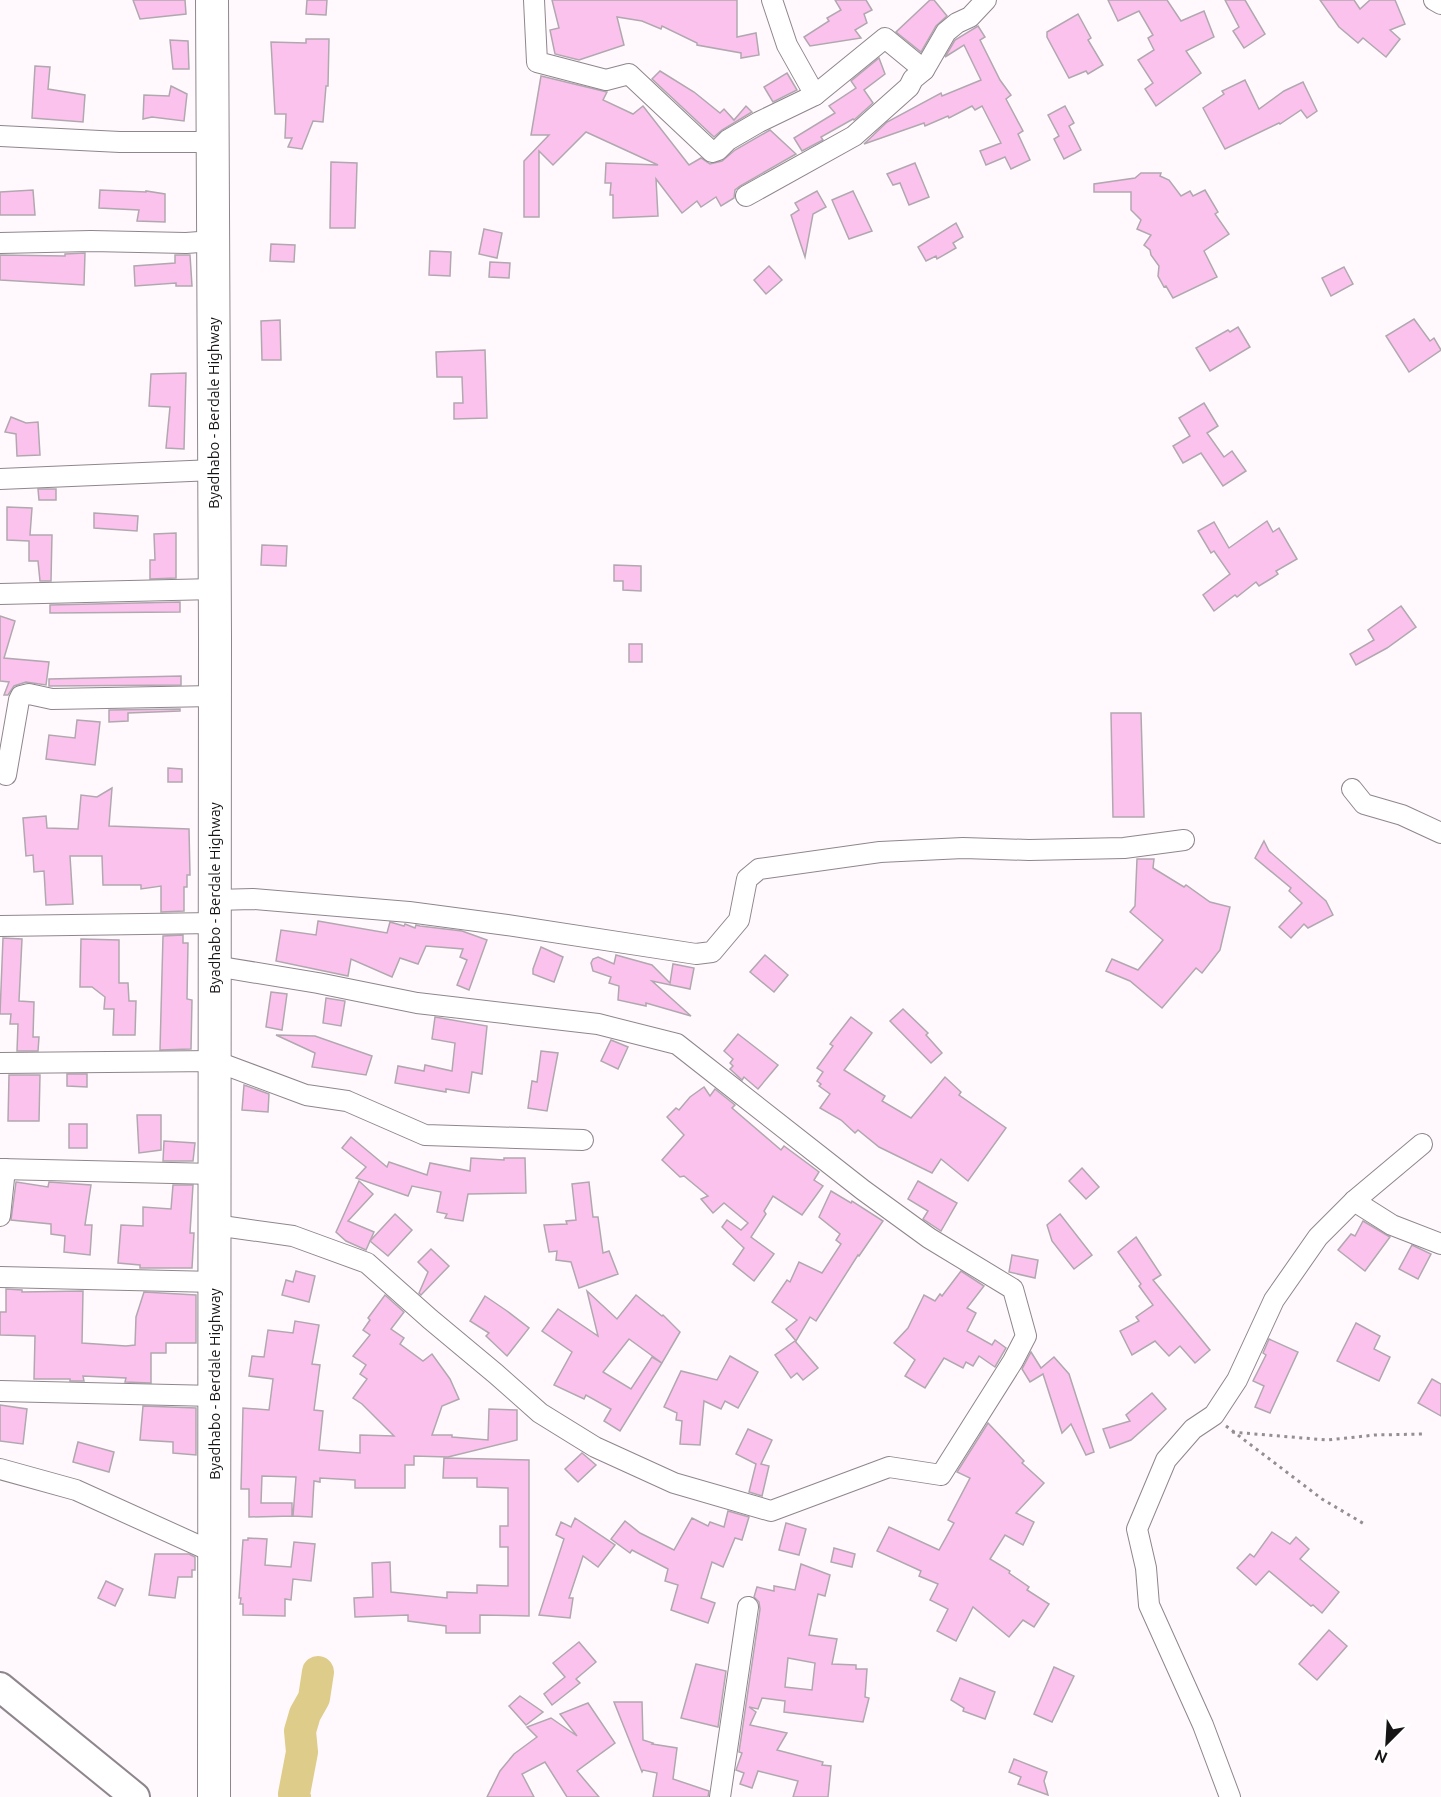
<svg xmlns="http://www.w3.org/2000/svg" width="1441" height="1797" viewBox="0 0 1441 1797" font-family="Ubuntu,sans-serif">
<style>
.lines{fill:none;stroke-linecap:round;stroke-linejoin:round}
.river{stroke:#decc8a;stroke-width:32}
.building{fill:#fcc2ee;stroke:#b1a8af;stroke-width:1.5;fill-rule:evenodd}
.street-casing{stroke:#8e868c;stroke-width:22}
.secondary-casing{stroke:#8e868c;stroke-width:32}
.primary-casing{stroke:#8e868c;stroke-width:34}
.path{stroke:#928e91;stroke-width:3;stroke-dasharray:3 4.5;stroke-linecap:butt}
.street{stroke:#fff;stroke-width:20}
.secondary{stroke:#fff;stroke-width:28}
.primary{stroke:#fff;stroke-width:32}
.labels{text-anchor:middle;stroke-width:6;stroke-linejoin:round;paint-order:stroke}
.street-label{font-size:15px;fill:#171416;stroke:#fff}
</style>
<rect width="100%" height="100%" fill="#fff9fd"/>
<g class="lines">
<polyline class="river" points="295,1797 294,1794 302,1752 300,1731 305,1714 314,1698 318,1672"/>
</g>
<g class="building">
<polygon points="133,0 185,0 186,14 140,19"/>
<polygon points="307,0 327,0 326,15 306,14"/>
<polygon points="552,0 737,0 737,37 756,33 759,55 741,58 741,53 697,45 697,43 662,26 661,29 642,21 617,17 624,45 579,60 555,54 550,30 559,28"/>
<polygon points="835,0 866,0 872,10 864,14 867,23 855,30 861,38 810,46 804,37 829,21 827,18 841,10"/>
<polygon points="930,0 934,0 947,16 936,26 921,52 896,32"/>
<polygon points="1108,0 1167,0 1181,21 1204,11 1214,37 1186,51 1201,73 1156,106 1145,89 1153,83 1138,60 1154,50 1148,38 1153,35 1139,11 1118,21"/>
<polygon points="1225,0 1245,0 1265,34 1244,48 1233,31 1239,27"/>
<polygon points="1320,0 1354,0 1360,9 1370,0 1395,0 1405,24 1390,30 1400,39 1386,57 1363,38 1358,43 1339,27"/>
<polygon points="1078,14 1091,38 1088,40 1103,65 1088,74 1086,71 1069,78 1047,37 1047,32"/>
<polygon points="978,26 985,37 980,40 1000,80 1011,95 1006,99 1023,131 1018,134 1030,160 1011,169 1005,157 986,165 980,151 1001,143 982,106 975,110 972,106 949,118 948,116 925,126 924,123 864,144 887,122 941,93 942,96 981,80 964,45 945,57 955,40"/>
<polygon points="306,39 329,39 328,86 326,86 323,122 313,121 302,149 288,147 292,138 285,138 286,114 275,114 271,42 306,43"/>
<polygon points="170,40 188,41 189,69 173,69"/>
<polygon points="879,58 885,74 864,90 873,103 854,120 853,119 821,137 823,140 802,151 794,138 835,113 829,106 856,88 851,81"/>
<polygon points="35,66 50,67 48,89 85,95 83,122 32,118"/>
<polygon points="660,71 694,92 720,113 724,109 734,120 746,106 752,112 722,130 714,137 652,79"/>
<polygon points="787,73 797,90 773,102 764,87"/>
<polygon points="541,76 607,92 603,100 633,114 643,106 689,165 701,158 710,164 722,161 735,150 770,130 796,154 740,186 735,190 734,198 721,206 716,197 701,207 697,201 682,213 656,179 658,216 613,218 613,195 610,195 611,183 605,183 606,163 658,165 586,132 553,165 539,151 539,217 524,217 524,161 549,135 531,135"/>
<polygon points="1245,80 1259,109 1284,91 1303,82 1317,111 1307,118 1301,110 1280,124 1279,123 1225,149 1203,108 1224,94 1222,91"/>
<polygon points="171,86 187,94 184,121 152,117 143,119 144,95 169,96"/>
<polygon points="1065,106 1074,123 1069,126 1081,150 1064,159 1054,139 1059,136 1048,115"/>
<polygon points="331,162 357,163 355,228 330,228"/>
<polygon points="915,163 929,197 909,205 900,183 893,185 887,174"/>
<polygon points="1141,173 1161,173 1160,176 1169,180 1181,196 1190,191 1193,196 1205,190 1218,212 1215,214 1229,234 1204,251 1217,277 1173,298 1166,286 1164,287 1158,276 1159,266 1151,255 1150,250 1144,245 1151,235 1137,229 1141,220 1131,210 1131,192 1094,192 1094,184 1135,178"/>
<polygon points="33,190 35,215 0,215 0,192"/>
<polygon points="100,190 146,192 146,191 165,194 165,222 137,221 139,210 99,208"/>
<polygon points="817,191 826,207 813,214 805,257 791,215 799,210 795,203"/>
<polygon points="853,191 872,231 849,239 832,200"/>
<polygon points="956,223 963,237 953,243 956,248 937,259 936,256 926,261 918,247"/>
<polygon points="484,229 502,233 497,258 479,254"/>
<polygon points="271,244 295,245 294,262 270,261"/>
<polygon points="430,251 451,252 450,276 429,275"/>
<polygon points="85,253 84,285 0,280 0,255 65,256 65,254"/>
<polygon points="175,255 190,255 192,286 176,286 176,283 135,286 134,266 175,263"/>
<polygon points="490,262 510,263 509,278 489,277"/>
<polygon points="769,266 782,280 766,294 754,280"/>
<polygon points="1344,267 1353,284 1331,296 1322,278"/>
<polygon points="1414,319 1430,341 1434,338 1441,350 1409,372 1386,336"/>
<polygon points="280,320 281,360 262,360 261,321"/>
<polygon points="1238,327 1250,347 1210,371 1196,348 1228,330 1230,332"/>
<polygon points="485,350 487,418 454,419 454,403 463,403 462,377 437,377 436,352"/>
<polygon points="186,373 184,449 166,448 170,407 149,406 151,374"/>
<polygon points="1204,403 1218,426 1207,433 1224,457 1232,451 1246,471 1223,486 1201,453 1183,463 1173,446 1190,436 1179,418"/>
<polygon points="11,417 26,423 38,422 40,455 17,456 16,434 5,432"/>
<polygon points="38,489 56,489 56,500 39,500"/>
<polygon points="7,507 32,508 30,535 52,535 51,581 40,581 38,561 29,561 29,541 7,540"/>
<polygon points="94,513 138,516 137,531 94,528"/>
<polygon points="1267,521 1273,532 1279,528 1297,559 1276,571 1278,574 1272,578 1259,586 1256,582 1237,597 1235,595 1214,611 1203,595 1230,574 1214,551 1211,553 1198,531 1214,522 1229,548"/>
<polygon points="176,533 176,578 150,579 150,560 155,560 154,534"/>
<polygon points="262,545 287,546 286,566 261,565"/>
<polygon points="614,565 641,566 641,591 623,590 623,581 614,581"/>
<polygon points="180,602 180,612 50,613 50,605"/>
<polygon points="1401,606 1416,627 1387,648 1356,665 1350,654 1374,640 1368,630"/>
<polygon points="0,616 15,621 4,658 49,662 46,685 26,682 14,686 8,695 4,695 9,682 0,681"/>
<rect x="629" y="644" width="13" height="18"/>
<polygon points="181,676 181,685 49,686 49,679"/>
<polygon points="180,709 180,711 128,713 128,721 109,722 109,710"/>
<polygon points="1111,713 1141,713 1144,817 1113,817"/>
<polygon points="77,720 100,722 95,765 46,759 49,735 75,738"/>
<polygon points="168,768 182,769 182,782 168,782"/>
<polygon points="112,788 109,826 189,829 190,875 187,875 187,887 184,887 184,911 161,912 161,886 141,889 141,885 103,885 102,856 70,856 73,904 46,905 44,871 34,872 33,855 26,856 23,818 46,816 47,828 78,829 81,795 97,797"/>
<polygon points="1264,841 1269,851 1326,901 1333,915 1308,928 1304,924 1291,938 1279,927 1302,903 1289,891 1291,888 1255,858"/>
<polygon points="1137,859 1154,859 1153,868 1184,887 1186,885 1210,902 1230,907 1220,950 1202,973 1196,968 1162,1008 1130,981 1106,971 1112,959 1138,970 1163,940 1130,912 1135,906"/>
<polygon points="318,921 387,933 390,922 404,926 405,924 415,928 416,925 420,926 462,931 487,940 469,990 457,985 467,960 460,957 463,949 426,946 418,964 400,958 392,977 351,959 348,976 276,961 281,930 316,935"/>
<polygon points="183,935 183,943 188,943 187,999 192,1000 191,1049 160,1050 163,936"/>
<polygon points="3,938 22,939 19,1001 34,1002 33,1037 39,1037 38,1051 17,1051 18,1024 10,1024 11,1014 0,1014"/>
<polygon points="81,939 119,940 119,983 128,983 129,1001 136,1001 135,1035 113,1035 114,1009 104,1009 105,997 92,987 80,987"/>
<polygon points="541,947 563,957 554,982 533,974 533,969"/>
<polygon points="616,955 652,965 670,983 673,964 694,968 690,989 652,981 691,1016 646,1003 646,1006 618,1000 619,986 609,983 611,977 593,971 591,963 593,959 598,957 614,964"/>
<polygon points="765,955 788,975 774,992 750,972"/>
<polygon points="271,992 287,994 282,1030 266,1027"/>
<polygon points="326,998 345,1001 341,1026 323,1023"/>
<polygon points="903,1009 928,1033 926,1035 942,1053 931,1063 890,1021"/>
<polygon points="435,1017 487,1026 482,1074 472,1072 469,1093 446,1089 446,1092 395,1083 398,1066 424,1071 425,1065 452,1071 455,1043 432,1039"/>
<polygon points="851,1017 872,1033 844,1070 885,1096 882,1101 911,1118 945,1077 961,1092 959,1095 1006,1128 968,1181 941,1159 932,1173 879,1147 858,1130 855,1133 841,1120 820,1108 830,1094 819,1086 821,1084 817,1081 823,1072 817,1068 833,1046 830,1044"/>
<polygon points="738,1034 778,1065 758,1089 744,1077 742,1080 730,1069 733,1066 730,1063 733,1059 724,1051"/>
<polygon points="276,1035 315,1036 372,1056 366,1075 312,1067 315,1053"/>
<polygon points="611,1040 628,1047 618,1069 601,1061"/>
<polygon points="541,1051 558,1053 547,1111 528,1108 532,1081 537,1082"/>
<polygon points="67,1074 87,1074 87,1087 67,1086"/>
<polygon points="9,1075 40,1075 39,1121 8,1121"/>
<polygon points="244,1085 269,1094 268,1112 242,1110"/>
<polygon points="704,1087 710,1096 715,1089 735,1105 732,1108 781,1150 784,1146 819,1172 814,1180 823,1186 802,1215 773,1196 764,1211 766,1214 751,1237 774,1254 754,1281 733,1264 744,1248 722,1227 727,1220 741,1230 748,1223 724,1203 713,1213 701,1199 708,1196 684,1176 680,1177 662,1160 684,1135 667,1117 676,1108 679,1110 690,1097"/>
<polygon points="137,1115 161,1115 161,1150 139,1153"/>
<rect x="69" y="1124" width="18" height="24"/>
<polygon points="351,1137 387,1167 389,1162 427,1175 430,1163 470,1171 471,1158 504,1160 504,1158 525,1158 526,1193 468,1194 463,1221 445,1218 447,1214 437,1212 441,1192 412,1186 408,1196 356,1178 366,1167 342,1148"/>
<polygon points="164,1141 195,1143 193,1161 163,1161"/>
<polygon points="1082,1168 1099,1187 1086,1199 1069,1181"/>
<polygon points="359,1181 373,1194 348,1221 374,1232 366,1250 346,1241 336,1232"/>
<polygon points="918,1181 957,1203 941,1231 923,1219 928,1211 908,1199"/>
<polygon points="16,1182 48,1187 49,1182 91,1185 85,1225 92,1225 90,1255 64,1252 65,1236 51,1234 51,1224 11,1220"/>
<polygon points="589,1182 593,1217 598,1217 603,1253 609,1251 618,1274 579,1288 571,1262 556,1260 557,1251 549,1252 544,1225 567,1224 566,1221 576,1220 572,1184"/>
<polygon points="173,1185 193,1185 190,1233 194,1233 192,1268 140,1268 140,1265 118,1263 121,1225 143,1226 143,1207 171,1209"/>
<polygon points="831,1191 851,1203 852,1201 883,1221 859,1256 858,1255 816,1321 810,1317 796,1341 786,1329 797,1320 772,1302 787,1280 790,1282 799,1262 822,1273 841,1244 836,1240 840,1234 819,1217"/>
<polygon points="395,1214 412,1230 388,1256 370,1241"/>
<polygon points="1060,1214 1092,1255 1074,1269 1052,1241 1047,1225"/>
<polygon points="1363,1221 1390,1237 1365,1271 1338,1250 1351,1234 1355,1236"/>
<polygon points="1136,1237 1161,1275 1153,1280 1210,1350 1195,1363 1180,1346 1169,1356 1155,1341 1132,1355 1120,1331 1139,1321 1136,1317 1153,1305 1139,1286 1141,1284 1118,1252"/>
<polygon points="1412,1245 1431,1254 1418,1279 1399,1269"/>
<polygon points="431,1249 449,1266 421,1295 419,1293 428,1272 418,1262"/>
<polygon points="1012,1255 1038,1260 1035,1278 1009,1272"/>
<polygon points="296,1271 315,1276 309,1302 282,1295 286,1280 293,1282"/>
<polygon points="961,1271 984,1286 967,1308 976,1313 967,1331 992,1345 995,1340 1006,1348 995,1367 979,1356 973,1366 966,1362 963,1368 944,1358 925,1388 905,1376 915,1360 894,1343 908,1328 924,1295 935,1301 940,1294 942,1296"/>
<polygon points="6,1289 22,1290 22,1292 83,1291 82,1343 126,1346 135,1345 136,1317 144,1292 196,1295 196,1343 166,1343 166,1353 151,1353 151,1383 125,1382 126,1378 83,1376 84,1381 70,1381 70,1379 34,1379 35,1336 0,1335 0,1312 6,1312"/>
<polygon points="587,1291 617,1319 636,1295 662,1316 663,1315 680,1332 662,1363 629,1339 603,1372 631,1389 652,1357 662,1363 620,1431 604,1421 611,1409 586,1395 584,1399 554,1385 572,1352 542,1331 558,1309 598,1336"/>
<polygon points="385,1295 404,1312 391,1329 404,1338 400,1344 423,1361 432,1354 450,1379 459,1399 442,1406 432,1435 452,1435 452,1437 488,1440 489,1409 517,1410 517,1440 448,1457 414,1456 414,1465 405,1465 405,1488 355,1488 355,1480 320,1478 320,1482 314,1481 312,1517 293,1516 296,1477 262,1476 261,1503 292,1503 292,1516 249,1517 249,1489 241,1489 243,1408 269,1410 273,1379 249,1376 252,1356 264,1357 268,1330 293,1333 295,1321 319,1325 312,1364 320,1365 314,1410 323,1411 319,1450 360,1453 360,1435 394,1436 362,1404 353,1398 367,1379 360,1374 366,1365 353,1356 370,1335 363,1330 370,1320 368,1318"/>
<polygon points="485,1296 507,1311 529,1328 507,1356 486,1336 489,1333 470,1321"/>
<polygon points="1356,1323 1380,1336 1374,1349 1390,1357 1379,1381 1337,1361"/>
<polygon points="1269,1339 1298,1352 1270,1413 1255,1407 1264,1386 1253,1381 1266,1355 1263,1353"/>
<polygon points="795,1341 818,1368 803,1380 797,1373 791,1378 775,1355"/>
<polygon points="1031,1352 1041,1368 1054,1357 1069,1374 1094,1452 1086,1455 1071,1424 1062,1433 1043,1374 1030,1382 1022,1369"/>
<polygon points="730,1356 758,1372 738,1408 725,1401 721,1409 704,1401 700,1445 680,1444 682,1421 676,1420 677,1413 664,1407 681,1371 717,1380"/>
<polygon points="1432,1379 1441,1384 1441,1416 1418,1403"/>
<polygon points="1152,1393 1166,1409 1131,1440 1110,1448 1103,1429 1130,1421 1126,1415"/>
<polygon points="0,1405 27,1409 23,1444 0,1441"/>
<polygon points="143,1406 196,1408 196,1455 173,1453 173,1442 140,1440"/>
<polygon points="988,1423 1024,1461 1022,1463 1044,1483 1016,1513 1034,1522 1023,1545 1005,1535 990,1559 1010,1571 1009,1573 1029,1587 1027,1590 1049,1604 1034,1627 1023,1620 1009,1637 973,1607 956,1641 937,1631 948,1609 930,1600 938,1584 919,1576 921,1571 877,1551 889,1527 939,1550 954,1523 948,1520 970,1478 957,1472"/>
<polygon points="748,1429 772,1440 761,1464 769,1466 762,1496 749,1492 756,1464 736,1454"/>
<polygon points="78,1442 114,1452 109,1472 73,1462"/>
<polygon points="582,1453 596,1465 578,1482 565,1469"/>
<polygon points="444,1458 529,1460 529,1616 480,1615 480,1633 446,1633 446,1626 408,1621 408,1615 355,1617 354,1598 373,1597 372,1563 390,1562 391,1592 447,1598 447,1592 477,1593 477,1585 508,1586 508,1547 500,1547 500,1526 508,1526 508,1488 477,1487 477,1478 443,1478"/>
<polygon points="728,1511 749,1517 742,1540 735,1538 723,1567 712,1562 701,1598 715,1603 708,1623 671,1610 678,1585 665,1581 668,1569 632,1550 630,1553 611,1539 625,1521 640,1533 674,1550 692,1518 708,1526 710,1522 724,1527"/>
<polygon points="575,1518 615,1545 598,1567 583,1556 569,1598 573,1598 570,1618 539,1615 564,1539 556,1535 561,1522 571,1527"/>
<polygon points="786,1523 806,1529 799,1555 779,1550"/>
<polygon points="1272,1532 1290,1544 1296,1537 1309,1549 1300,1559 1339,1592 1322,1613 1313,1605 1311,1606 1269,1571 1256,1585 1237,1568 1250,1554 1254,1557"/>
<polygon points="248,1538 267,1539 265,1565 291,1567 294,1542 315,1544 311,1581 293,1579 291,1600 285,1599 285,1616 243,1615 243,1604 240,1604 241,1598 239,1598 243,1540 248,1540"/>
<polygon points="834,1548 855,1554 852,1567 831,1562"/>
<polygon points="155,1554 189,1554 195,1557 195,1570 192,1570 192,1577 178,1577 175,1598 149,1595"/>
<path d="M801,1564L830,1575L825,1596L818,1594L809,1635L837,1639L832,1664L856,1665V1669H867L865,1697L869,1698L863,1722L784,1712L785,1701L762,1698L758,1709L749,1707L756,1712L750,1725L787,1733L777,1750L823,1762L822,1765L831,1766L828,1797H793L798,1781L758,1771L752,1788L740,1784L744,1773L736,1770L742,1753L739,1752L760,1609L759,1602L754,1597L757,1587L774,1591V1586L795,1590ZM788,1658L815,1663L812,1690L785,1687Z"/>
<polygon points="106,1581 123,1589 115,1606 98,1598"/>
<polygon points="1329,1630 1347,1646 1317,1680 1299,1664"/>
<polygon points="579,1642 596,1662 576,1679 580,1683 552,1705 544,1694 565,1677 553,1663"/>
<polygon points="696,1664 726,1671 718,1727 681,1718"/>
<polygon points="1054,1667 1074,1676 1052,1722 1034,1714"/>
<polygon points="960,1678 995,1692 985,1719 963,1711 964,1708 951,1700"/>
<polygon points="520,1696 543,1712 526,1725 509,1706"/>
<polygon points="614,1702 642,1702 643,1740 653,1743 652,1744 677,1748 673,1779 709,1791 708,1797 653,1797 657,1773 643,1770 642,1772"/>
<polygon points="588,1703 615,1743 577,1771 599,1797 567,1797 545,1762 522,1774 534,1797 487,1797 500,1771 514,1754 537,1737 527,1727 551,1718 577,1736 560,1714"/>
<polygon points="1014,1759 1047,1772 1044,1781 1048,1795 1018,1784 1021,1777 1009,1772"/>
</g>
<g class="lines">
<defs>
<g id="street">
<polyline points="534,0 537,62 606,80 629,74 712,152 718,150 728,140 759,122 815,95 885,38 924,70"/>
<polyline points="772,0 787,45 815,95"/>
<polyline points="1434,0 1441,4"/>
<polyline points="0,136 120,142 213,142"/>
<polyline points="746,196 854,136 909,87 913,79 924,70 946,32 957,23 970,17 986,0"/>
<polyline points="0,243 91,241 186,243 213,241"/>
<polyline points="0,479 214,470"/>
<polyline points="0,594 215,589"/>
<polyline points="6,775 19,700 21,696 29,694 52,699 214,696"/>
<polyline points="1352,789 1364,804 1402,815 1441,833"/>
<polyline points="215,900 253,899 409,912 507,925 696,954 712,952 739,920 747,879 759,869 880,852 963,848 1029,850 1124,848 1184,840"/>
<polyline points="0,926 215,923"/>
<polyline points="0,1063 215,1061 306,1095 347,1101 425,1135 583,1140"/>
<polyline points="0,1169 215,1174"/>
<polyline points="1354,1201 1392,1225 1441,1244"/>
<polyline points="0,1216 5,1169"/>
<polyline points="215,1225 293,1236 367,1263 430,1319 496,1374 540,1413 595,1447 674,1483 771,1511 889,1467 941,1475 1013,1361 1026,1336 1013,1289 929,1238 863,1190 677,1044 598,1024 417,1003 318,983 215,966"/>
<polyline points="0,1277 215,1282"/>
<polyline points="0,1391 215,1396"/>
<polyline points="0,1469 76,1490 215,1553"/>
<polyline points="720,1797 748,1607"/>
<polyline points="1230,1797 1203,1725 1149,1605 1146,1568 1137,1529 1166,1460 1193,1429 1214,1415 1237,1380 1274,1300 1318,1237 1354,1201 1422,1144"/>
</g>
<polyline id="secondary" points="0,1687 135,1797"/>
<polyline id="primary" points="212,0 215,638 214,1797"/>
</defs>
<use href="#street" class="street-casing"/>
<use href="#secondary" class="secondary-casing"/>
<use href="#primary" class="primary-casing"/>
<g class="path">
<polyline points="1226,1426 1322,1499 1366,1525"/>
<polyline points="1232,1432 1327,1440 1375,1435 1424,1434"/>
</g>
<use href="#street" class="street"/>
<use href="#secondary" class="secondary"/>
<use href="#primary" class="primary"/>
</g>
<g class="labels">
<g class="street-label">
<text transform="translate(214 413) rotate(-90)" y="5">Byadhabo - Berdale Highway</text>
<text transform="translate(215 898) rotate(-90)" y="5">Byadhabo - Berdale Highway</text>
<text transform="translate(215 1384) rotate(-90)" y="5">Byadhabo - Berdale Highway</text>
</g>
</g>
<g transform="translate(1387 1743) rotate(204)" stroke="#ffffff" stroke-width="4.5" paint-order="stroke">
<path d="M0-4.5L10 22L0 15L-10 22Z" fill="#171416"/>
<text y="-9" font-size="16" font-weight="bold" text-anchor="middle" fill="#171416">N</text>
</g>
</svg>
